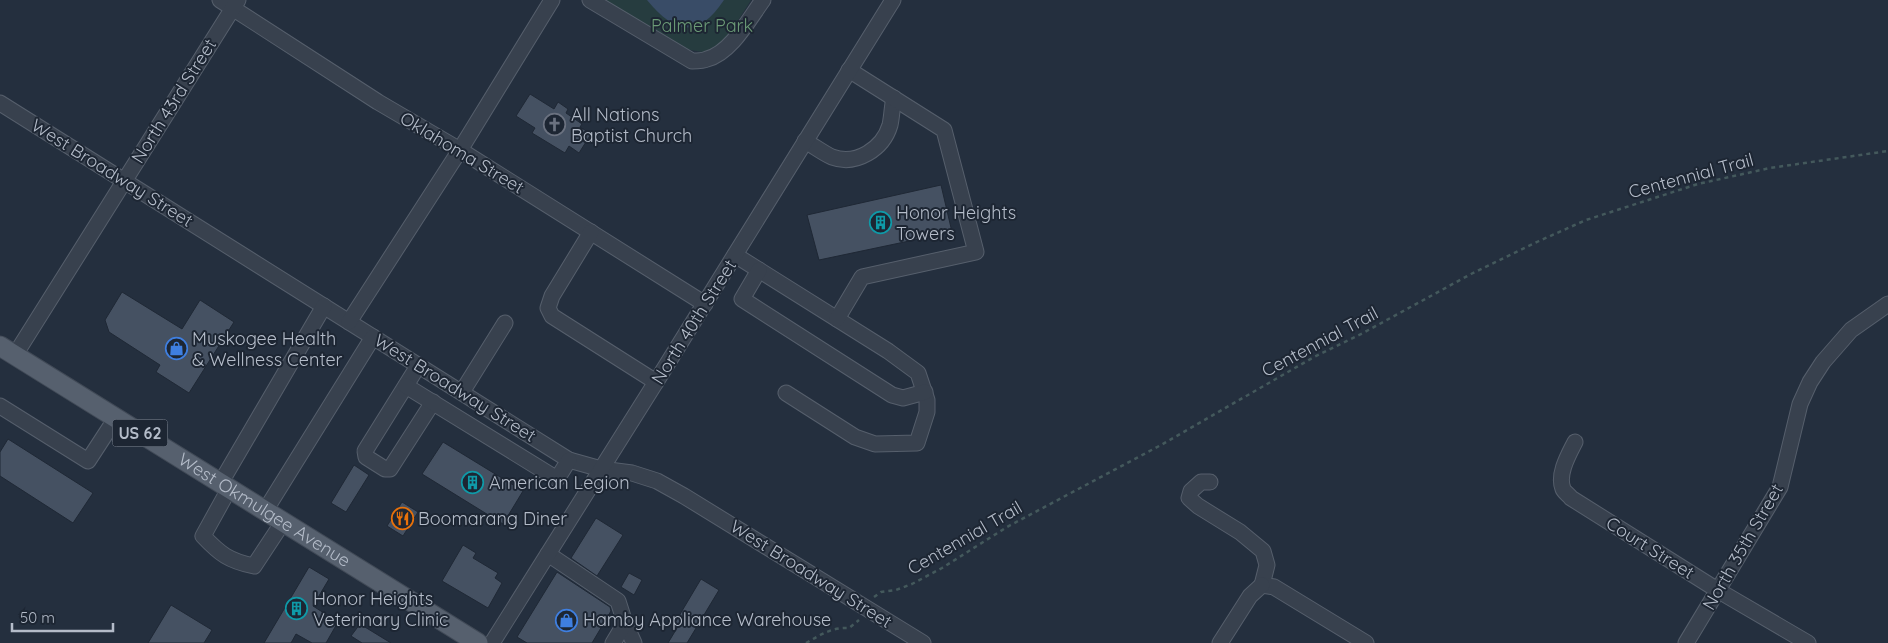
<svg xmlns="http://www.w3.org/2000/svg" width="1888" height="643" viewBox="0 0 1888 643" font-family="Quicksand,sans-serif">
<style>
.green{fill:#263c3f}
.water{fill:#394c67}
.building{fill:#455162;stroke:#1f2835}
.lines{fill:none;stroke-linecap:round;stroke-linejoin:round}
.minor-casing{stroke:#565f6c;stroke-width:17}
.major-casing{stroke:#414a57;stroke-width:21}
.path{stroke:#44595c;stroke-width:2.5;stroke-dasharray:4 4;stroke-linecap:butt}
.minor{stroke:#38414e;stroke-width:15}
.major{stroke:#56606e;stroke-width:19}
.labels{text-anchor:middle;stroke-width:4;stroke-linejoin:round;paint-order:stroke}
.shield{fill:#1d2633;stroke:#878f9c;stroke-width:1}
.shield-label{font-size:16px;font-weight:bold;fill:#b4bcc9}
.park-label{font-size:18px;fill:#6b9a76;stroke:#1d2633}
.street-label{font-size:18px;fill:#b4bcc9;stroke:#1d2633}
.poi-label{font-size:18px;fill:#b4bcc9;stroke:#1d2633;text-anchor:start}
</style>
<rect width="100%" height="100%" fill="#242f3e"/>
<polygon class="green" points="603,0 751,0 722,46 708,53 679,48"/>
<path class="water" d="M647,0H724C698,39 675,34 647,0Z"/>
<g class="building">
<polygon points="530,94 554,109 558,102 568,109 566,113 582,124 580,127 591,134 579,153 569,146 565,153 532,133 535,128 516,116"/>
<polygon points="941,185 952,232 819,260 807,215"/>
<polygon points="122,292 182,329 200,300 234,322 189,393 156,372 160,365 109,332 105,320"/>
<polygon points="8,439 93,493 73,523 0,476 0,452"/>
<polygon points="443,442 523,491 503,524 422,474"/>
<polygon points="354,465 369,475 346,512 331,503"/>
<polygon points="402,502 418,512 403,536 387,526"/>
<polygon points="596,518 623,535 597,576 571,558"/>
<polygon points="463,545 476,553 473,558 498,573 495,578 502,583 488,608 442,581"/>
<polygon points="309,567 329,579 313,606 338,622 326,643 312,643 296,634 291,643 264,643"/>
<polygon points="557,572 610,607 611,611 592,643 527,643 517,637"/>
<polygon points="629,573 642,580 634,595 621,587"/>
<polygon points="701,579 719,590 687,643 668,643 677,628 673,626"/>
<polygon points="171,605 212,630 204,643 148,643"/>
<polygon points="360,624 391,643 362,643 351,636"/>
</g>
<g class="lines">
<defs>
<g id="minor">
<polyline points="220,0 378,102 460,150 705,304"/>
<path d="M590,0L692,61C697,61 703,61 707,59C731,53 749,19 763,0"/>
<polyline points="0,103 569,460 601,469 632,473 657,481 684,496 923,643"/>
<path d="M805,141C814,146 823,153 832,157C856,166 883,149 890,125C892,116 892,106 894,98"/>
<polyline points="591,232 552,296 548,308 552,316 656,382"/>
<polyline points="735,255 888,351 918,373 927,400 927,412 917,443 875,444 855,437 786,393"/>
<polyline points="759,270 742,299 892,395 903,398 925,392"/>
<polyline points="837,319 862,277 976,252 944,130 849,70"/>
<polyline points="349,322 460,150 552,0"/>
<polyline points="15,355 238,0"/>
<polyline points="418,366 365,451 366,457 385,469 390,469 433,402"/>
<polyline points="406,386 557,479 569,460"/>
<polyline points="462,392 505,323"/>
<polyline points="0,406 88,461 116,418"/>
<path d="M1575,442C1569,454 1557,474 1563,489C1564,492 1569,495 1571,498L1719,591L1808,643"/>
<polyline points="1210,482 1201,482 1191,491 1189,498 1198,506 1240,532 1263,551 1267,565 1262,585"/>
<polyline points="220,484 324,306"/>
<path d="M229,489L203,536C220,554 229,561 254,566L283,522"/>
<polyline points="265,511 373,337"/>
<polyline points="548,554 618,601 625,623 634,643"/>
<polyline points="1262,585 1274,587 1366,643"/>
<polyline points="492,643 656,382 893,0"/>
<polyline points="613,643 625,623"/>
<polyline points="1220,643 1250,596 1262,585"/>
<polyline points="1686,643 1780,487 1800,404 1810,382 1823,362 1851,330 1888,304"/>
</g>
<g id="major">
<path id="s1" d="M0,346L478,643"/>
</g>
</defs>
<use href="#minor" class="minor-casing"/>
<use href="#major" class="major-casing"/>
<g class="path">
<polyline points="874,597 881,592 896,590 912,584 942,568 1007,527 1161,445 1314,357 1363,333 1471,274 1539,241 1586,220 1698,184 1770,168 1888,151"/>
<path d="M806,643C820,635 832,627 849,628L859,620"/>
</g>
<use href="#minor" class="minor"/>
<use href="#major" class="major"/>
</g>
<defs>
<symbol id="church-ring" viewBox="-11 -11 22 22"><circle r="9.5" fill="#1d2633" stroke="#6b7280" stroke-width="1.5"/><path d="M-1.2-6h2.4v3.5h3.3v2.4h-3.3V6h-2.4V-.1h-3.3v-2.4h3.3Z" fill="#6b7280"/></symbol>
<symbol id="building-ring" viewBox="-11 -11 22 22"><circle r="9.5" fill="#1d2633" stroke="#0f9aa8" stroke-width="1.5"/><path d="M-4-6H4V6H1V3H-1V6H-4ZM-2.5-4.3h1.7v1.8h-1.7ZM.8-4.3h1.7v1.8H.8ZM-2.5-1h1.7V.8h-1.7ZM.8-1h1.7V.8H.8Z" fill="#0f9aa8"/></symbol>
<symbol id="shop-ring" viewBox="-11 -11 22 22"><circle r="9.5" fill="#1d2633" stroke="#3f7fe0" stroke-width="1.5"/><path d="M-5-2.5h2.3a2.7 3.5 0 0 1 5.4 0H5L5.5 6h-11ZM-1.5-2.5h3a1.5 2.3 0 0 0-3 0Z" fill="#3f7fe0"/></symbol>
<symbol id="restaurant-ring" viewBox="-11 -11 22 22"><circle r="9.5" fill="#1d2633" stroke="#e8710a" stroke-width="1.5"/><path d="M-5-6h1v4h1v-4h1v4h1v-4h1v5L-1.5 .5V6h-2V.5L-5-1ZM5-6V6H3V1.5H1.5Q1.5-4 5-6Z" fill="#e8710a"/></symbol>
</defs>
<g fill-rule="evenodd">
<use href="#church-ring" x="542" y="112" width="25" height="25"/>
<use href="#building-ring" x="868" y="210" width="25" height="25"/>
<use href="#shop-ring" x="164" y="336" width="25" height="25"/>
<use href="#building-ring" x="460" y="470" width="25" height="25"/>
<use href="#restaurant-ring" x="390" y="506" width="25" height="25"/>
<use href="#building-ring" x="284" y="596" width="25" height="25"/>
<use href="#shop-ring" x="554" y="608" width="25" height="25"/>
</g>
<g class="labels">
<rect class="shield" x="112.5" y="419.5" width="55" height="27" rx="4"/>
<g class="shield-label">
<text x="140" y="439">US 62</text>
</g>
<g class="park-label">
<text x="702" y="32">Palmer Park</text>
</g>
<g class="street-label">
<text transform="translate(174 101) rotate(-58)" y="6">North 43rd Street</text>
<text transform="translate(462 153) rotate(31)" y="6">Oklahoma Street</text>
<text transform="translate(112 173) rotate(32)" y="6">West Broadway Street</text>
<text transform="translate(1691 176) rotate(-15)" y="6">Centennial Trail</text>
<text transform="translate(694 322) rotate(-58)" y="6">North 40th Street</text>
<text transform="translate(1320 342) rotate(-28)" y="6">Centennial Trail</text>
<text transform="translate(455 388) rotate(32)" y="6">West Broadway Street</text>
<text dy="6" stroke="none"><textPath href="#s1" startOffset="311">West Okmulgee Avenue</textPath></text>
<text transform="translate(965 538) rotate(-30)" y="6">Centennial Trail</text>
<text transform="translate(1743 547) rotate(-60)" y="6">North 35th Street</text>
<text transform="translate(1650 548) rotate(32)" y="6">Court Street</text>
<text transform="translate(811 574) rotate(32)" y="6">West Broadway Street</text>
</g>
<g class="poi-label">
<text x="571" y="121">All Nations<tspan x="571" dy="21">Baptist Church</tspan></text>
<text x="896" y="219">Honor Heights<tspan x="896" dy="21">Towers</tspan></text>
<text x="192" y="345">Muskogee Health<tspan x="192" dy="21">&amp; Wellness Center</tspan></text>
<text x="489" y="489">American Legion</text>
<text x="418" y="525">Boomarang Diner</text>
<text x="313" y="605">Honor Heights<tspan x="313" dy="21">Veterinary Clinic</tspan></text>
<text x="583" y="626">Hamby Appliance Warehouse</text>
</g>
</g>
<path d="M12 623v8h101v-8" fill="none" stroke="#b4bcc9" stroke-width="2.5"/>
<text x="20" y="623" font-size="15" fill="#b4bcc9" stroke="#1d2633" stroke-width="4" paint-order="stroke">50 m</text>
</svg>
